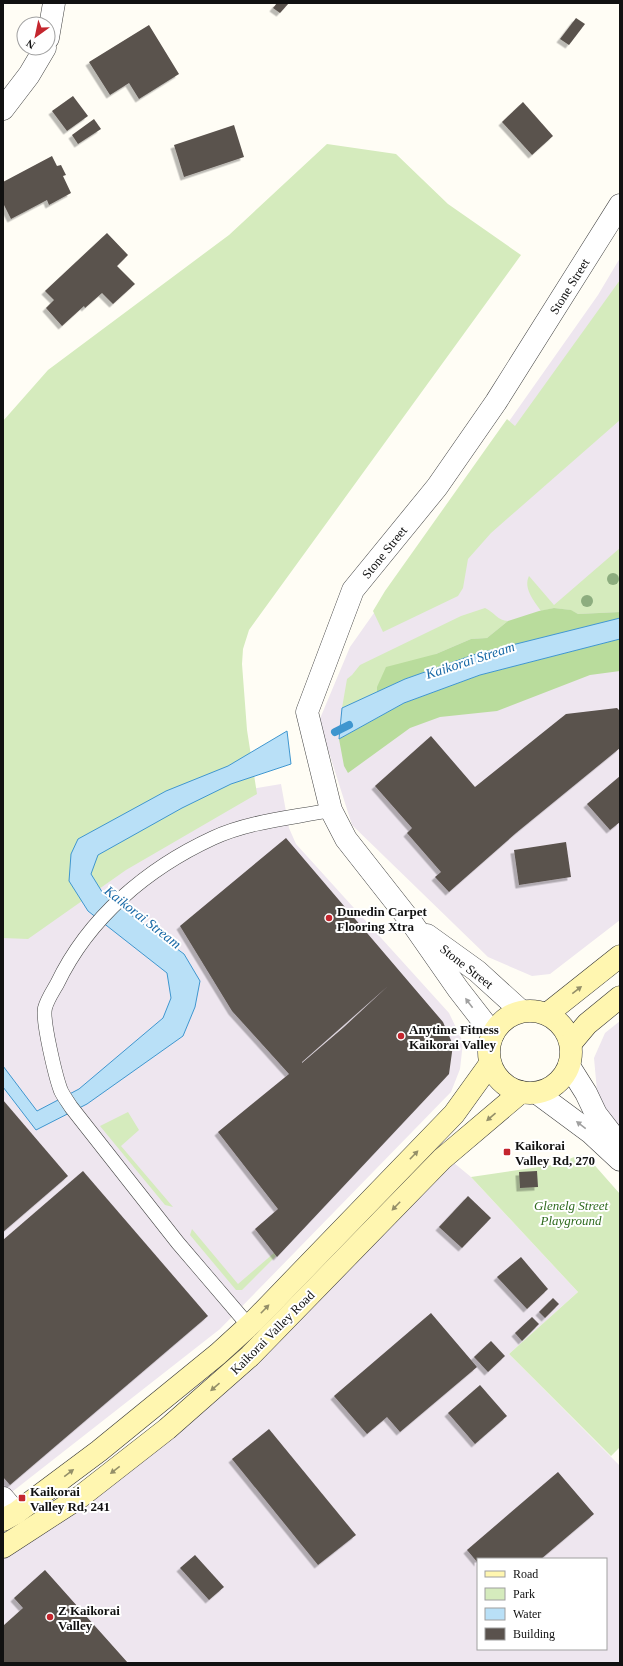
<svg xmlns="http://www.w3.org/2000/svg" width="623" height="1666" viewBox="0 0 623 1666" font-family="'Times New Roman',serif">
<style>
.industrial{fill:#eee6ef;fill-rule:evenodd}
.green{fill:#d5ebbd}
.forest{fill:#b9dc9c}
.water{fill:#b9e0f7;stroke:#3f96cf}
.lines{fill:none;stroke-linecap:round;stroke-linejoin:round}
.stream{stroke:#3f96cf;stroke-width:8}
.building{fill:#5a524d;fill-rule:evenodd;filter:url(#shadow)}
.service-casing{stroke:#444;stroke-width:15}
.minor-casing{stroke:#444;stroke-width:23}
.secondary-casing{stroke:#333;stroke-width:23}
.service{stroke:#fff;stroke-width:14}
.minor{stroke:#fff;stroke-width:22}
.secondary{stroke:#fff6b0;stroke-width:22}
.tree{fill:#8dad7f}
.oneway{fill:#948f68}
.oneway2{fill:#a0a0a0}
.poi-dot{fill:#c4262e;stroke:#fff;stroke-width:1.5}
.labels{text-anchor:middle;stroke-width:4;stroke-linejoin:round;paint-order:stroke}
.street-label{font-size:13px;fill:#111;stroke:#fff}
.poi-label{font-size:13px;font-weight:bold;fill:#111;stroke:#fff;text-anchor:start}
.park-label{font-size:13px;font-style:italic;fill:#2f6b1f;stroke:#fff}
.water-label{font-size:14px;font-style:italic;fill:#1768a6;stroke:#fff}
</style>
<defs>
<filter id="shadow"><feDropShadow dx="-3.5" dy="3.5" stdDeviation="0" flood-color="#0004"/></filter>
</defs>
<rect width="100%" height="100%" fill="#fffdf5"/>
<g class="industrial">
<polygon points="620,258 620,920 550,974 532,976 488,957 352,825 319,721 350,647 598,295"/>
<polygon points="281,784 289,828 296,844 449,1013 463,1042 460,1069 451,1092 220,1329 3,1499 3,842 180,801"/>
<polygon points="620,1021 620,1130 608,1117 597,1091 594,1058 605,1033"/>
<path d="M454,1163L471,1177L578,1292L509,1354L620,1466V1663H3V1558L202,1401ZM478,1559H606V1649H478Z"/>
</g>
<g class="green">
<polygon points="327,144 396,154 448,204 521,255 249,630 243,649 242,664 247,730 257,794 126,870 28,939 3,938 3,421 48,370 229,235"/>
<polygon points="620,280 620,420 491,533 468,559 463,588 458,596 383,632 373,611 385,591 507,419 515,426"/>
<path d="M620,548V612L578,614L570,610L554,608L541,611C534,601 523,588 529,576L554,605Z"/>
<path d="M485,608C494,612 498,621 508,621L487,638L471,639L436,654L378,686L377,692L342,708L347,679L352,675L360,665L461,616Z"/>
<polygon points="128,1112 139,1130 121,1146 173,1207 165,1205 100,1126"/>
<polygon points="580,1155 590,1160 620,1194 620,1447 611,1456 509,1354 578,1292 471,1177 552,1165"/>
<polygon points="192,1229 238,1284 274,1253 276,1256 242,1290 236,1290 190,1235"/>
</g>
<g class="forest">
<polygon points="554,608 571,610 578,614 620,612 620,618 476,654 405,679 377,692 377,687 386,667 436,654 471,639 487,638 508,621 539,611"/>
<polygon points="620,639 620,671 590,675 497,711 440,717 410,728 348,773 344,766 339,739 404,703 480,675"/>
</g>
<g class="water">
<polygon points="620,618 620,639 480,675 404,703 339,739 342,708 405,679 476,654"/>
<polygon points="287,731 291,764 231,784 182,808 98,855 91,874 104,895 184,954 200,981 195,1007 183,1036 87,1104 36,1130 3,1087 3,1066 37,1111 79,1089 163,1018 171,998 167,973 88,911 69,881 71,854 78,839 166,791 228,766"/>
</g>
<g class="lines">
<polyline class="stream" points="335,732 349,725"/>
</g>
<g class="building">
<polygon points="277,3 289,3 280,13 273,8"/>
<polygon points="576,18 585,24 569,45 560,39"/>
<polygon points="149,25 179,74 139,99 129,83 110,95 89,62"/>
<polygon points="73,96 88,116 67,131 52,111"/>
<polygon points="523,102 553,136 532,155 502,122"/>
<polygon points="94,119 101,129 78,144 72,135"/>
<polygon points="234,125 244,157 184,177 174,145"/>
<polygon points="52,156 57,166 61,165 66,175 63,176 71,193 49,205 47,200 11,219 3,203 3,182"/>
<polygon points="107,233 128,255 117,266 135,284 113,304 102,293 85,308 84,306 62,326 46,308 54,300 45,291"/>
<polygon points="617,708 620,711 620,748 516,833 449,892 435,877 441,872 407,833 412,828 375,786 431,736 475,787 566,714"/>
<polygon points="620,776 620,822 610,830 587,804"/>
<path d="M286,838L443,1022L453,1045L449,1074L277,1257L255,1229L278,1209L218,1132L289,1074L232,1011L180,926ZM388,986L344,1027L302,1063V1062Z"/>
<polygon points="566,842 571,877 519,885 514,850"/>
<polygon points="3,1100 68,1176 3,1232"/>
<polygon points="83,1171 208,1316 10,1485 3,1477 3,1240"/>
<polygon points="537,1171 538,1187 520,1188 519,1172"/>
<polygon points="468,1196 491,1218 462,1248 439,1227"/>
<polygon points="521,1257 548,1289 527,1309 497,1277"/>
<polygon points="553,1298 559,1304 545,1318 539,1312"/>
<polygon points="431,1313 477,1367 400,1432 387,1417 367,1434 334,1396"/>
<polygon points="532,1317 539,1324 522,1341 515,1333"/>
<polygon points="491,1341 505,1356 488,1372 474,1357"/>
<polygon points="480,1385 507,1416 475,1444 448,1413"/>
<polygon points="269,1429 356,1535 318,1565 232,1459"/>
<polygon points="558,1472 594,1514 541,1559 478,1559 478,1563 467,1550"/>
<polygon points="195,1555 224,1587 209,1600 180,1568"/>
<polygon points="45,1570 128,1663 3,1663 3,1626 23,1608 14,1598"/>
</g>
<g class="lines">
<defs>
<path id="service" d="M249,1326L178,1243L71,1107C68,1102 64,1097 61,1091C56,1078 42,1021 45,1008C47,1000 53,991 57,984C89,917 148,868 213,838C250,821 292,818 331,810"/>
<g id="minor">
<polyline points="48,38 54,3"/>
<polyline points="3,109 29,75 45,48"/>
<polyline points="427,935 477,971 521,1011"/>
<polyline points="493,1034 458,989 412,923 346,839 331,810 307,712 353,590 437,487 496,402 620,205"/>
<polyline points="569,1066 586,1093 596,1114 620,1145"/>
<polyline points="537,1093 591,1133 620,1160"/>
<polyline points="3,1498 16,1513"/>
</g>
<g id="secondary">
<circle cx="530" cy="1052" r="41"/>
<polyline points="547,1014 620,956"/>
<polyline points="571,1043 587,1024 620,997"/>
<polyline points="3,1520 16,1513 99,1451 218,1354 253,1322 454,1114 490,1064"/>
<polyline points="3,1547 80,1497 167,1429 250,1356 442,1159 521,1092"/>
</g>
</defs>
<use href="#service" class="service-casing"/>
<use href="#minor" class="minor-casing"/>
<use href="#secondary" class="secondary-casing"/>
<use href="#service" class="service"/>
<use href="#minor" class="minor"/>
<use href="#secondary" class="secondary"/>
</g>
<g class="tree">
<circle cx="613" cy="579" r="6"/>
<circle cx="587" cy="601" r="6"/>
</g>
<defs><path id="oneway-solid" d="M-6-.8H1V-3.2L6.5 0L1 3.2V.8H-6Z"/></defs>
<g class="oneway">
<use href="#oneway-solid" transform="translate(577 990) rotate(-38)"/>
<use href="#oneway-solid" transform="translate(491 1117) rotate(139)"/>
<use href="#oneway-solid" transform="translate(414 1155) rotate(-46)"/>
<use href="#oneway-solid" transform="translate(396 1206) rotate(134)"/>
<use href="#oneway-solid" transform="translate(265 1309) rotate(-46)"/>
<use href="#oneway-solid" transform="translate(215 1387) rotate(139)"/>
<use href="#oneway-solid" transform="translate(115 1470) rotate(142)"/>
<use href="#oneway-solid" transform="translate(69 1473) rotate(-37)"/>
</g>
<g class="oneway2">
<use href="#oneway-solid" transform="translate(469 1003) rotate(-127)"/>
<use href="#oneway-solid" transform="translate(581 1125) rotate(-142)"/>
</g>
<g class="poi-dot">
<circle cx="329" cy="918" r="4"/>
<circle cx="401" cy="1036" r="4"/>
<rect x="503" y="1148" width="8" height="8" rx="2"/>
<rect x="18" y="1494" width="8" height="8" rx="2"/>
<circle cx="50" cy="1617" r="4"/>
</g>
<g class="labels">
<g class="street-label">
<text transform="translate(569 286) rotate(-58)" y="5">Stone Street</text>
<text transform="translate(384 552) rotate(-51)" y="5">Stone Street</text>
<text transform="translate(467 966) rotate(38)" y="5">Stone Street</text>
<text transform="translate(272 1332) rotate(-45)" y="5">Kaikorai Valley Road</text>
</g>
<g class="poi-label">
<text x="337" y="916">Dunedin Carpet<tspan x="337" dy="15">Flooring Xtra</tspan></text>
<text x="409" y="1034">Anytime Fitness<tspan x="409" dy="15">Kaikorai Valley</tspan></text>
<text x="515" y="1150">Kaikorai<tspan x="515" dy="15">Valley Rd, 270</tspan></text>
<text x="30" y="1496">Kaikorai<tspan x="30" dy="15">Valley Rd, 241</tspan></text>
<text x="58" y="1615">Z Kaikorai<tspan x="58" dy="15">Valley</tspan></text>
</g>
<g class="park-label">
<text x="571" y="1210">Glenelg Street<tspan x="571" dy="15">Playground</tspan></text>
</g>
<g class="water-label">
<text transform="translate(470 660) rotate(-18)" y="5">Kaikorai Stream</text>
<text transform="translate(143 917) rotate(38)" y="5">Kaikorai Stream</text>
</g>
</g>
<rect width="623" height="1666" fill="none" stroke="#111111" stroke-width="8"/>
<rect x="477" y="1558" width="130" height="92" fill="#ffffff" stroke="#a0a0a0"/>
<rect x="485" y="1571" width="20" height="6" fill="#fff6b0" stroke="#a0a0a0"/>
<text x="513" y="1578" font-size="12" fill="#111111">Road</text>
<rect x="485" y="1588" width="20" height="12" fill="#d5ebbd" stroke="#a0a0a0"/>
<text x="513" y="1598" font-size="12" fill="#111111">Park</text>
<rect x="485" y="1608" width="20" height="12" fill="#b9e0f7" stroke="#a0a0a0"/>
<text x="513" y="1618" font-size="12" fill="#111111">Water</text>
<rect x="485" y="1628" width="20" height="12" fill="#5a524d" stroke="#a0a0a0"/>
<text x="513" y="1638" font-size="12" fill="#111111">Building</text>
<g transform="translate(36 36) rotate(213)"><circle r="19" fill="#ffffff" stroke="#a0a0a0"/>
<path d="M0-3L7 15L0 10L-7 15Z" fill="#c4262e"/>
<text y="-6" font-size="11" font-weight="bold" text-anchor="middle" fill="#111111">N</text>
</g>
</svg>
